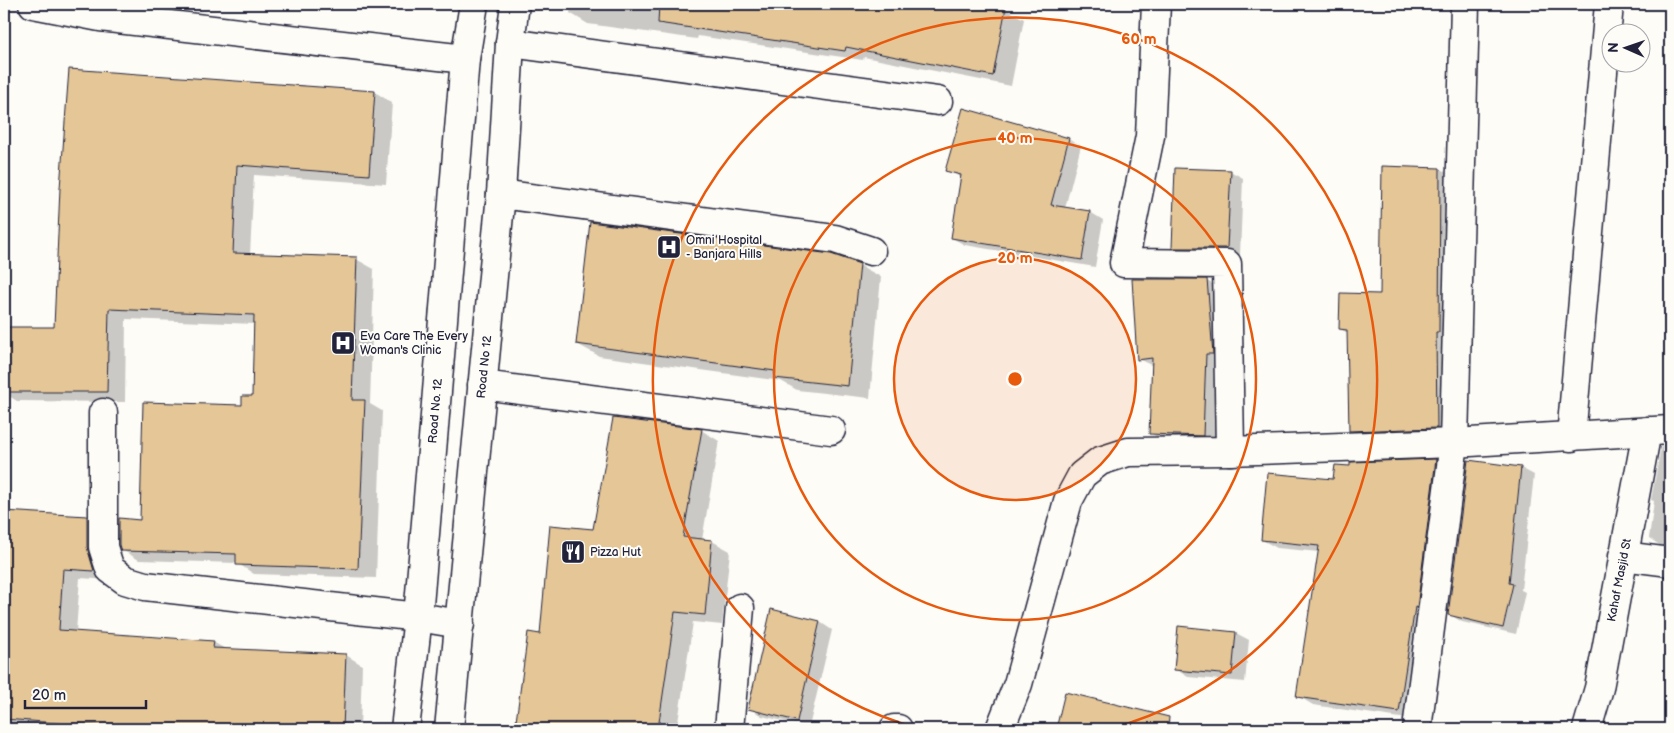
<svg xmlns="http://www.w3.org/2000/svg" width="1674" height="733" viewBox="0 0 1674 733" font-family="'Balsamiq Sans',sans-serif">
<style>
.shadow{fill:#0003}
.building{fill:#e4c697;stroke:#22223b}
.lines{fill:none;stroke-linecap:round;stroke-linejoin:round}
.minor-casing{stroke:#22223b;stroke-width:31}
.major-casing{stroke:#22223b;stroke-width:31}
.minor{stroke:#fdfcf7;stroke-width:28}
.major{stroke:#fdfcf7;stroke-width:28}
.ring{fill:none;stroke:#e8590c;stroke-width:2.5}
.labels{text-anchor:middle;stroke-width:4;stroke-linejoin:round;paint-order:stroke}
.poi-label{font-size:12px;fill:#22223b;stroke:#fdfcf7;text-anchor:start}
.street-label{font-size:12px;fill:#22223b;stroke:#fdfcf7}
.centre{fill:#e8590c;stroke:#fdfcf7;stroke-width:2.5}
.ring-label{font-size:15px;text-anchor:middle;font-weight:bold;fill:#e8590c;stroke:#fdfcf7;stroke-width:4;stroke-linejoin:round;paint-order:stroke}
</style>
<rect width="100%" height="100%" fill="#fdfcf7"/>
<filter id="ink" filterUnits="userSpaceOnUse"><feTurbulence type="fractalNoise" baseFrequency=".02" numOctaves="2"/><feDisplacementMap in="SourceGraphic" scale="10" xChannelSelector="R" yChannelSelector="G"/><feConvolveMatrix kernelMatrix="1 2 1 2 8 2 1 2 1" color-interpolation-filters="sRGB"/></filter>
<g filter="url(#ink)">
<g class="shadow">
<polygon points="572,4 981,4 1006,9 1024,19 1011,86 864,57 863,60 698,36 697,39 588,24 570,13"/>
<polygon points="375,92 392,103 386,184 254,175 250,255 356,259 374,269 370,404 382,411 376,578 254,574 237,563 139,560 122,550 243,406 253,397 255,324 126,319 125,402 17,401 4,393 4,328 55,328 61,188"/>
<polygon points="1068,139 1081,146 1065,208 1090,212 1103,220 1095,267 965,245 952,238 962,178 947,170"/>
<polygon points="1383,167 1440,169 1453,176 1449,435 1364,438 1351,430 1348,333 1340,329 1381,295"/>
<polygon points="1230,171 1243,178 1240,255 1186,255 1173,247"/>
<polygon points="859,265 881,277 870,398 797,390 781,381 599,356 577,344"/>
<polygon points="1207,281 1220,288 1215,442 1163,440 1150,433 1153,366 1138,359"/>
<polygon points="701,430 719,441 702,540 712,541 730,551 722,625 693,622 677,729 503,729 503,724 517,725 541,635 594,530"/>
<polygon points="1661,447 1670,447 1670,547 1661,546 1649,538 1654,501 1651,500"/>
<polygon points="1436,461 1451,469 1414,720 1313,705 1298,696 1319,552 1277,548 1262,540 1352,468 1352,464"/>
<polygon points="1469,462 1521,468 1534,475 1521,590 1525,592 1516,634 1462,622 1449,614"/>
<polygon points="4,512 87,518 104,527 110,580 80,578 76,632 213,642 227,650 346,655 362,665 360,729 36,729 4,727"/>
<polygon points="820,622 832,630 809,727 762,716 749,708"/>
<polygon points="1179,627 1236,633 1249,640 1245,682 1188,677 1175,669"/>
<polygon points="1066,693 1153,718 1150,729 1057,729"/>
</g>
<g class="building">
<polygon points="659,4 987,4 1006,7 993,76 846,47 845,51 658,23"/>
<polygon points="69,69 375,91 369,175 237,165 233,253 357,257 352,400 365,400 358,569 236,565 236,554 121,551 119,545 119,518 140,520 143,402 242,405 242,396 252,396 254,315 109,309 107,392 4,392 4,327 54,327 60,188"/>
<polygon points="963,108 1069,138 1051,205 1090,211 1082,260 951,238 961,175 945,171"/>
<polygon points="1382,166 1440,168 1439,332 1436,332 1437,428 1349,431 1347,330 1339,329 1340,293 1380,294"/>
<polygon points="1175,168 1231,170 1227,248 1172,248"/>
<polygon points="590,222 831,254 860,264 848,386 774,378 775,371 576,344"/>
<polygon points="1132,279 1207,279 1213,354 1206,354 1203,436 1149,434 1152,358 1137,360"/>
<polygon points="613,418 702,429 683,537 712,540 705,615 675,612 658,729 515,729 528,632 540,634 550,525 593,529"/>
<polygon points="1436,459 1417,608 1415,607 1399,712 1296,697 1319,546 1261,540 1267,473 1333,479 1335,465 1350,466 1350,462"/>
<polygon points="1468,460 1521,467 1509,583 1513,584 1503,628 1448,615"/>
<polygon points="4,511 87,516 87,547 94,571 63,569 59,630 214,641 213,648 346,654 343,729 108,729 109,727 4,719"/>
<polygon points="771,609 820,621 797,721 748,709"/>
<polygon points="1178,626 1236,632 1232,675 1174,670"/>
<polygon points="1065,692 1169,717 1168,729 1056,729"/>
</g>
<g class="lines">
<defs>
<g id="minor">
<polyline points="33,4 100,17 465,59"/>
<polyline points="1156,4 1150,136 1124,263 1227,264 1230,451"/>
<polyline points="510,43 938,101"/>
<polyline points="501,194 835,239 871,251"/>
<polyline points="482,385 831,430"/>
<polyline points="103,413 103,547 110,569 125,580 145,586 418,617 460,624"/>
<polyline points="1571,437 1609,4"/>
<polyline points="1623,556 1670,562"/>
<polyline points="729,729 740,608"/>
<polyline points="894,729 898,729"/>
<polyline points="1000,729 1018,684 1068,501 1082,475 1100,461 1128,452 1230,451 1454,443 1670,430"/>
<polyline points="1417,729 1454,443 1465,4"/>
<polyline points="1587,729 1599,688 1647,431"/>
</g>
<g id="major">
<polyline points="405,729 418,617 465,59 474,4"/>
<polyline points="449,729 501,194 510,43 515,4"/>
</g>
</defs>
<use href="#minor" class="minor-casing"/>
<use href="#major" class="major-casing"/>
<use href="#minor" class="minor"/>
<use href="#major" class="major"/>
</g>
</g>
<circle cx="1015" cy="379" r="121" fill="#e8590c" fill-opacity=".12"/>
<g class="ring">
<circle cx="1015" cy="379" r="121"/>
<circle cx="1015" cy="379" r="241"/>
<path d="M921 729A362 362 0 1 1 1109 729"/>
</g>
<defs>
<symbol id="hospital-square" viewBox="-11 -11 22 22"><rect x="-9" y="-9" width="18" height="18" rx="4" fill="#22223b" stroke="#fdfcf7"/><path d="M-5-5h3v3.5h4V-5h3V5h-3V1.5h-4V5h-3Z" fill="#fff"/></symbol>
<symbol id="restaurant-square" viewBox="-11 -11 22 22"><rect x="-9" y="-9" width="18" height="18" rx="4" fill="#22223b" stroke="#fdfcf7"/><path d="M-5-6h1v4h1v-4h1v4h1v-4h1v5L-1.5 .5V6h-2V.5L-5-1ZM5-6V6H3V1.5H1.5Q1.5-4 5-6Z" fill="#fff"/></symbol>
</defs>
<g fill-rule="evenodd">
<use href="#hospital-square" x="655" y="233" width="28" height="28"/>
<use href="#hospital-square" x="329" y="329" width="28" height="28"/>
<use href="#restaurant-square" x="559" y="538" width="28" height="28"/>
</g>
<g class="labels">
<g class="poi-label">
<text x="686" y="244">Omni Hospital<tspan x="686" dy="14">- Banjara Hills</tspan></text>
<text x="360" y="340">Eva Care The Every<tspan x="360" dy="14">Woman's Clinic</tspan></text>
<text x="590" y="556">Pizza Hut</text>
</g>
<g class="street-label">
<text transform="translate(484 367) rotate(-84)" y="4">Road No 12</text>
<text transform="translate(435 411) rotate(-85)" y="4">Road No. 12</text>
<text transform="translate(1619 580) rotate(-79)" y="4">Kahaf Masjid St</text>
</g>
</g>
<circle cx="1015" cy="379" r="8" class="centre"/>
<g class="ring-label">
<text x="1139" y="44">60 m</text>
<text x="1015" y="143">40 m</text>
<text x="1015" y="263">20 m</text>
</g>
<rect width="1674" height="733" fill="none" stroke="#fdfcf7" stroke-width="20"/>
<rect x="10" y="10" width="1654" height="713" fill="none" stroke="#22223b" stroke-width="2" filter="url(#ink)"/>
<g transform="translate(1626 48) rotate(272)"><circle r="24" fill="#fdfcf7" stroke="#a5a5ac"/>
<path d="M0-4L9 19L0 12L-9 19Z" fill="#22223b"/>
<text y="-8" font-size="14" font-weight="bold" text-anchor="middle" fill="#22223b">N</text>
</g>
<path d="M25 700v8h121v-8" fill="none" stroke="#22223b" stroke-width="2.5"/>
<text x="32" y="700" font-size="15" fill="#22223b" stroke="#fdfcf7" stroke-width="4" paint-order="stroke">20 m</text>
</svg>
